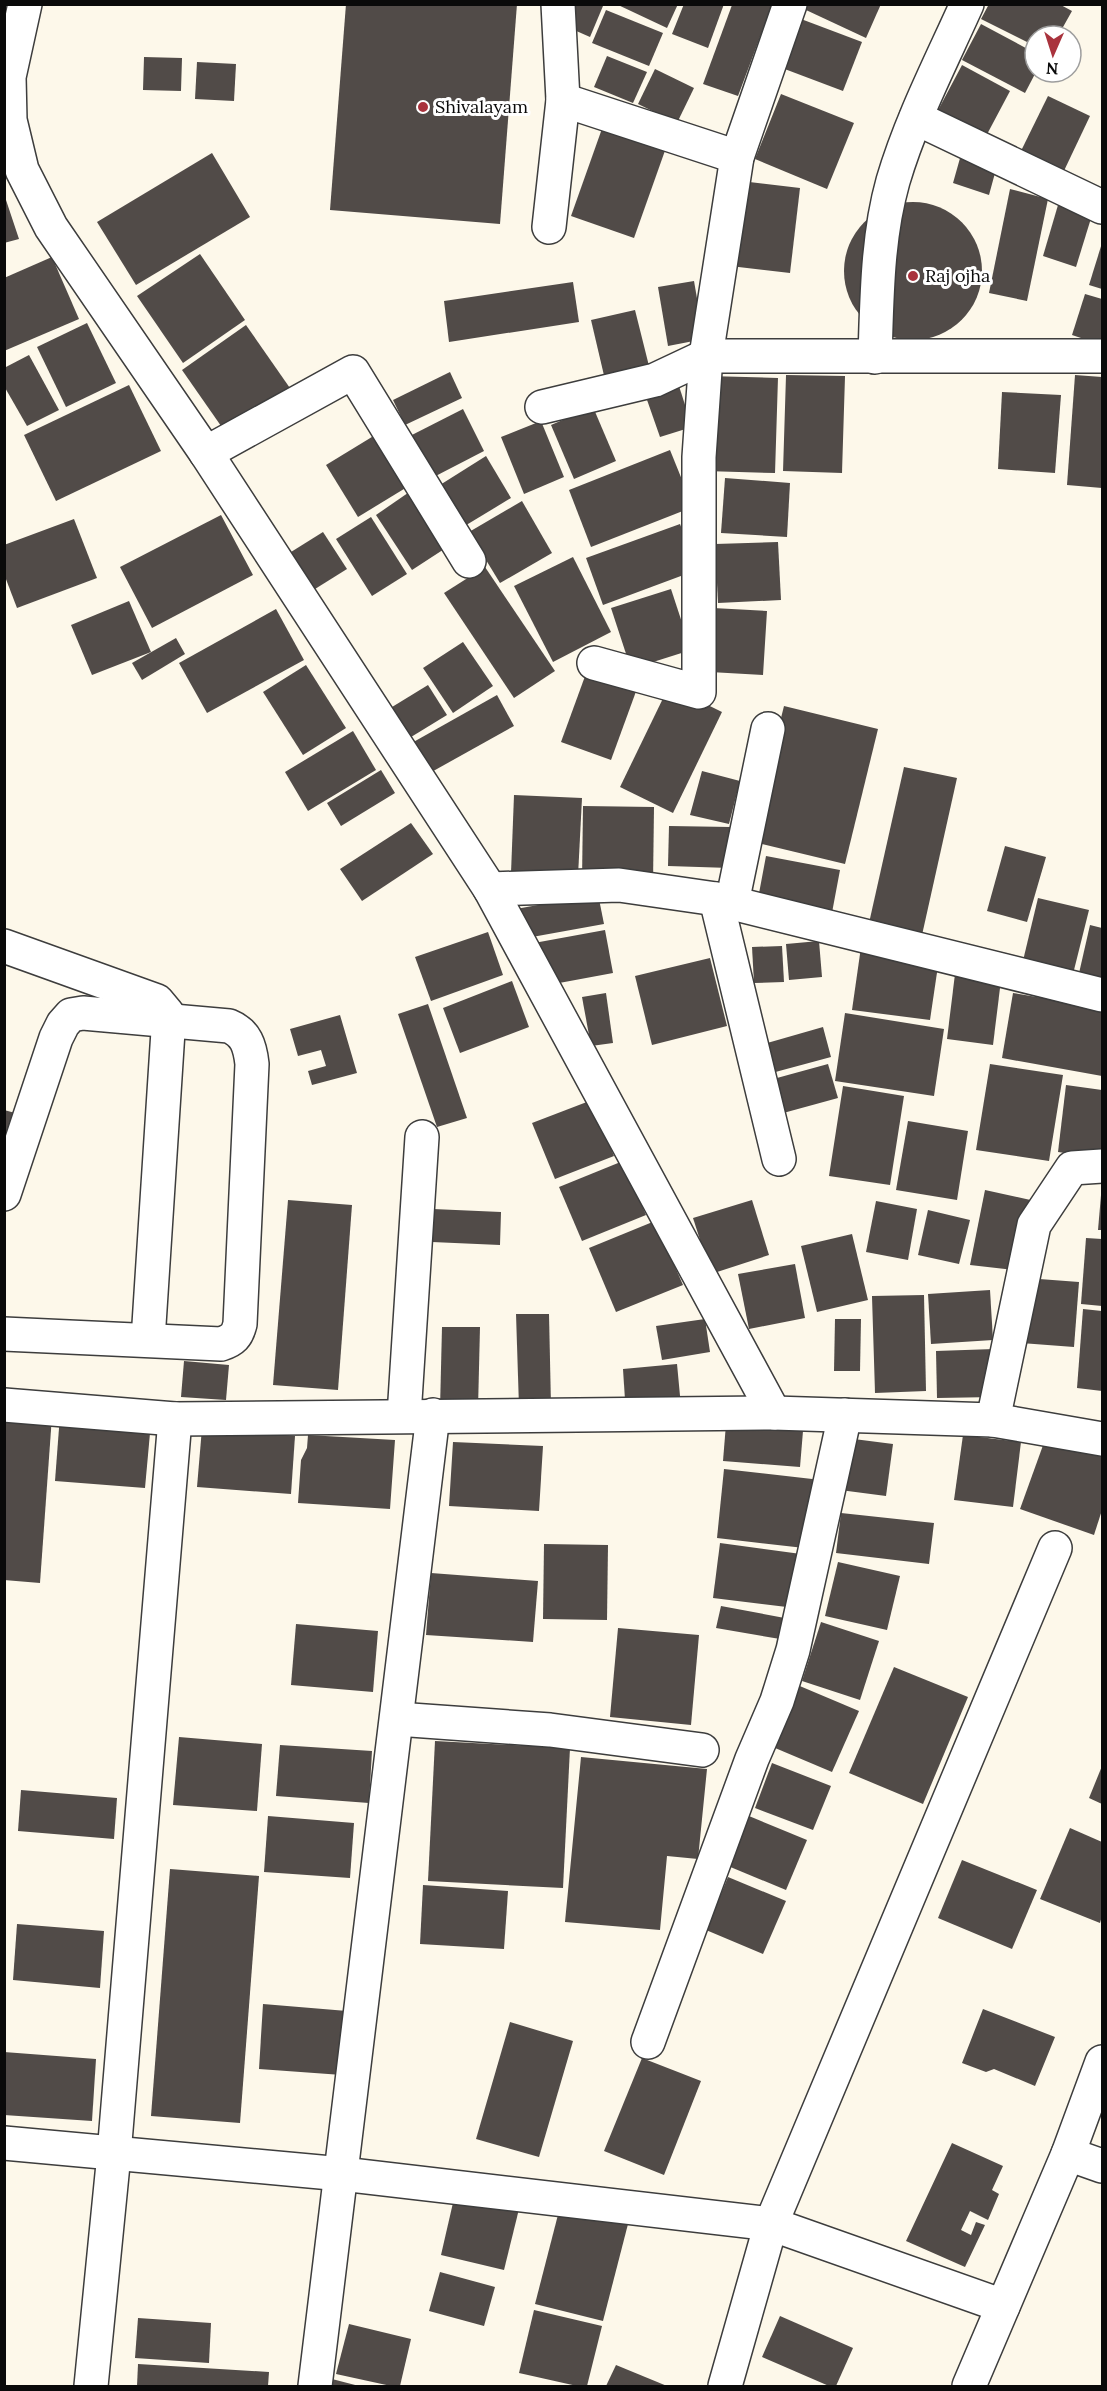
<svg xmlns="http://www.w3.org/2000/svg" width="1107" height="2391" viewBox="0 0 1107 2391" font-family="Lora,serif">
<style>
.building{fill:#514b48}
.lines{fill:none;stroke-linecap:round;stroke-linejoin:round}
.minor-casing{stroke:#3d3d3d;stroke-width:36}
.minor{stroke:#fff;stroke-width:33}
.poi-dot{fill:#a9333d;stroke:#fff;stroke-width:2}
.labels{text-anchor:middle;stroke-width:6;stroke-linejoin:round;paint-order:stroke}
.poi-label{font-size:18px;fill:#0a0a0a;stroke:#fff;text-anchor:start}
</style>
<rect width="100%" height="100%" fill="#fdf8ea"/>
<g class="building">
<polygon points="346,4 517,4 500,224 330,210"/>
<polygon points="574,4 603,6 590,37 565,26"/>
<polygon points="616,4 678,4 667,28"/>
<polygon points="684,4 724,4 708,48 672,34"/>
<polygon points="808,4 881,4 866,38 806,10"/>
<polygon points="989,4 1059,4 1072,11 1058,36 1035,36 1035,46 981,19"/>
<polygon points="732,5 772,5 738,96 703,84"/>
<polygon points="606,10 663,33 649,66 592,43"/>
<polygon points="801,19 862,42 843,91 782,68"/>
<polygon points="981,24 1035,53 1036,72 1025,93 962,60"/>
<polygon points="607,56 647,72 633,103 594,87"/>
<polygon points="144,57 182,58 181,91 143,90"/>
<polygon points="197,62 236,64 234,101 195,99"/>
<polygon points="962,65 1010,91 984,140 936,114"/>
<polygon points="655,69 694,88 677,123 638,104"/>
<polygon points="781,94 854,123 827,189 755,159"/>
<polygon points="1048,96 1090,116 1062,175 1019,155"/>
<polygon points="604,123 667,145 634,238 571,216"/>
<polygon points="962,151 998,162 989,195 953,183"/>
<polygon points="212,153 250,217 136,285 97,222"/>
<polygon points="741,181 800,188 790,273 730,266"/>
<polygon points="1010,189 1048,199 1027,301 989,293"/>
<polygon points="4,194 19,239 4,243"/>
<circle cx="913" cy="271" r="69"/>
<polygon points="1058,205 1092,215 1076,267 1043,256"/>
<polygon points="1102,243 1102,289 1089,285"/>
<polygon points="200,254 245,320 183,363 137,296"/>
<polygon points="52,257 79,319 4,351 4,278"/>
<polygon points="694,281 704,339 668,346 658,287"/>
<polygon points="573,282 579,322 449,342 444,301"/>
<polygon points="1085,294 1102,299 1102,345 1072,335"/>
<polygon points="635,310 651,374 606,384 591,320"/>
<polygon points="87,323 116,383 66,407 37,347"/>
<polygon points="246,325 292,391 228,436 182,370"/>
<polygon points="29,355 59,410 27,426 4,386 4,368"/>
<polygon points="450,372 462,398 405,425 393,400"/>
<polygon points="786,375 845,376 842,473 783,471"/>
<polygon points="1075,375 1102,377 1102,488 1067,485"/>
<polygon points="708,376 778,378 775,473 705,471"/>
<polygon points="129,385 161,451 56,501 24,435"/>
<polygon points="679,386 692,427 660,437 646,397"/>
<polygon points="1002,392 1061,395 1055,473 998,469"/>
<polygon points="593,407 616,461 574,479 551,425"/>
<polygon points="463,409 484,451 426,481 404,439"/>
<polygon points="541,421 564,477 524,494 501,437"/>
<polygon points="385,429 417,481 358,517 326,465"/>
<polygon points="670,450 693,507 591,547 569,490"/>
<polygon points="486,456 511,498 458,530 432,490"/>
<polygon points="725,478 790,483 787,537 721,533"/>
<polygon points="418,486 455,542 412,570 376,515"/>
<polygon points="522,501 552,553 500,583 469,532"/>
<polygon points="221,515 253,575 152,628 120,567"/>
<polygon points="371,517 407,574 372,596 336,539"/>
<polygon points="74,519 97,578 17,608 4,574 4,545"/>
<polygon points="680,524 697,570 603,605 586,558"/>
<polygon points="323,532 347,569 307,594 283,557"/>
<polygon points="778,542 781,600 718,603 715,544"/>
<polygon points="573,557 611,632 553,662 514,586"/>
<polygon points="485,567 555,671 514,698 444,593"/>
<polygon points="671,589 691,650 631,669 611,608"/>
<polygon points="129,601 151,652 92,675 71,625"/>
<polygon points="713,608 767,611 763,675 710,672"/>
<polygon points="276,609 304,660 207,713 179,663"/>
<polygon points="176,638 185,654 142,680 132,663"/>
<polygon points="463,642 493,686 453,713 423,668"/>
<polygon points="306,665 346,728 303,755 263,692"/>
<polygon points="588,668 638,686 611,760 561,742"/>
<polygon points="428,685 447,715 398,745 379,715"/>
<polygon points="669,686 722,712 673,813 620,787"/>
<polygon points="497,695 514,726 419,779 401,749"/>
<polygon points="784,706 878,729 845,864 750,841"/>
<polygon points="353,731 376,770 308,811 285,772"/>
<polygon points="904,767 957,778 922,935 869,923"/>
<polygon points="381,770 395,793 341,826 327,803"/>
<polygon points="702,771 740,781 729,824 690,815"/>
<polygon points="514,795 582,798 578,876 511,873"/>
<polygon points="583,806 654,807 653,883 582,881"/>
<polygon points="411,823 433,854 362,901 340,869"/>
<polygon points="669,826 731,827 730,868 668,866"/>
<polygon points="1005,846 1046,857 1027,922 987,911"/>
<polygon points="766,856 840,870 831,918 757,904"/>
<polygon points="598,894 604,924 521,939 516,909"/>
<polygon points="1038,898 1089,910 1071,982 1021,969"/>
<polygon points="1090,925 1102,928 1102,988 1077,982"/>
<polygon points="605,930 613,973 543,986 534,943"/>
<polygon points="488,932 503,975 431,1001 415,957"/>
<polygon points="819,941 822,977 789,980 786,944"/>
<polygon points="782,946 784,982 754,983 752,947"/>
<polygon points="861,947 939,959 930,1020 852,1010"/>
<polygon points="710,958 727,1026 652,1045 635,976"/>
<polygon points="955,974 1001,980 993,1045 947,1039"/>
<polygon points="512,981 529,1027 460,1053 443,1008"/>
<polygon points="606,993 613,1043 591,1046 582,997"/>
<polygon points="1013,993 1102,1008 1102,1076 1002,1058"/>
<polygon points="428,1004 467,1118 437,1127 398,1014"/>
<polygon points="845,1013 944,1029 934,1096 835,1081"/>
<polygon points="340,1015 357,1073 312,1085 308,1071 326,1066 321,1050 298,1056 290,1029"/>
<polygon points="823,1027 831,1057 768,1074 760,1045"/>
<polygon points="828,1064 838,1098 776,1115 766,1081"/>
<polygon points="990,1064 1063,1075 1049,1161 976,1150"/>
<polygon points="1066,1085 1102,1090 1102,1158 1058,1152"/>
<polygon points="843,1086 904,1096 890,1185 829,1176"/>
<polygon points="592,1100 614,1156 555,1179 532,1123"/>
<polygon points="4,1110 19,1114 4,1159"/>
<polygon points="908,1121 968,1131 957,1200 896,1190"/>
<polygon points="623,1161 646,1215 582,1241 559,1187"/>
<polygon points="985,1190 1035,1201 1014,1270 970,1265"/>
<polygon points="1101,1195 1102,1195 1102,1230 1098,1230"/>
<polygon points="288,1200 352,1205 338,1390 273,1385"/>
<polygon points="752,1200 769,1255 711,1274 693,1218"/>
<polygon points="876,1201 917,1209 908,1260 866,1252"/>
<polygon points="433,1209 501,1212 500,1245 432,1242"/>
<polygon points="928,1210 970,1220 959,1264 918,1255"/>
<polygon points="655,1221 683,1285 616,1312 589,1248"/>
<polygon points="852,1234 868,1300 817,1312 801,1246"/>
<polygon points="1086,1238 1102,1239 1102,1306 1081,1304"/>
<polygon points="795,1264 805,1318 749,1329 738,1274"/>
<polygon points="1026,1278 1079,1282 1074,1347 1021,1343"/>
<polygon points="990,1290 993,1340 931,1344 928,1294"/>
<polygon points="924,1295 926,1391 875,1393 872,1296"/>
<polygon points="1083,1309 1102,1311 1102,1391 1077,1388"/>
<polygon points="516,1314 549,1314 551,1406 519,1407"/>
<polygon points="705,1319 710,1352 662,1360 656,1326"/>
<polygon points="835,1319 861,1319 860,1371 834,1371"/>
<polygon points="442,1327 480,1327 478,1409 440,1409"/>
<polygon points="994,1349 995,1397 937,1398 936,1351"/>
<polygon points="184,1361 229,1365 226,1400 181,1397"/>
<polygon points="677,1364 680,1396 625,1400 623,1369"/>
<polygon points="4,1413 52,1416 40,1583 4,1580"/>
<polygon points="60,1415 151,1422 145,1488 55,1481"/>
<polygon points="726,1424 803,1431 800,1467 723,1461"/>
<polygon points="202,1428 295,1436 291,1494 197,1487"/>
<polygon points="308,1435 395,1440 390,1509 298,1503 301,1460 307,1448"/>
<polygon points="963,1435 1021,1442 1013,1507 954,1500"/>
<polygon points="1046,1437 1102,1457 1102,1510 1094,1535 1020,1509"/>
<polygon points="846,1438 893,1444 886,1496 840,1490"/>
<polygon points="453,1442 543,1446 539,1511 449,1506"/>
<polygon points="724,1469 821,1480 813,1549 717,1538"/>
<polygon points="841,1513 934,1523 929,1564 836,1553"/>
<polygon points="720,1543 801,1554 795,1608 713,1598"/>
<polygon points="544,1544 608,1545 607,1620 543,1619"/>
<polygon points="838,1562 900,1576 887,1630 825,1616"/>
<polygon points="431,1573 538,1581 533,1642 426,1635"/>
<polygon points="721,1606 790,1619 786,1640 716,1628"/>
<polygon points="821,1622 879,1641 860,1700 802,1681"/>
<polygon points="296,1624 378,1631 373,1692 291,1685"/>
<polygon points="618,1628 699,1635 691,1725 610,1717"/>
<polygon points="894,1667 968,1697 923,1804 849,1773"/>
<polygon points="795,1684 859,1711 832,1772 768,1745"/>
<polygon points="179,1737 262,1744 257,1811 173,1805"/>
<polygon points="435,1741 570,1748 563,1888 428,1881"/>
<polygon points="280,1745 372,1751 369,1803 276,1796"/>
<polygon points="581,1757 707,1769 698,1859 667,1856 660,1930 565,1922"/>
<polygon points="772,1763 831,1786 813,1830 755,1808"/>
<polygon points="1102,1766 1102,1804 1089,1798"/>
<polygon points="21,1790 117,1798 114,1839 18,1831"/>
<polygon points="268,1816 354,1823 350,1878 264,1872"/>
<polygon points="749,1816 807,1840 786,1890 728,1866"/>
<polygon points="1070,1828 1102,1842 1102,1916 1100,1923 1040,1899"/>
<polygon points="962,1860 1037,1890 1012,1949 938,1918"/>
<polygon points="170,1869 259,1876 240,2123 151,2116"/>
<polygon points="728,1877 786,1901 763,1954 706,1930"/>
<polygon points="423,1885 508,1891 504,1949 420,1944"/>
<polygon points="17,1924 104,1931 100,1988 13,1980"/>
<polygon points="263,2004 347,2011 342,2075 259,2069"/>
<polygon points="983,2009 1055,2037 1035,2086 994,2069 986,2072 962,2063"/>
<polygon points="510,2022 573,2041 539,2157 476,2139"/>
<polygon points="4,2052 96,2059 92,2121 4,2115"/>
<polygon points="642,2058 701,2081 664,2175 604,2151"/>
<polygon points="952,2143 1003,2166 992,2190 999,2194 988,2220 970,2211 961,2230 971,2235 976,2222 985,2225 965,2267 906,2241"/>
<polygon points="455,2194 519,2209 504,2270 441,2255"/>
<polygon points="560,2207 628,2224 603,2321 535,2304"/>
<polygon points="440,2272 495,2287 484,2326 429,2311"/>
<polygon points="534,2310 602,2326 587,2386 577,2386 519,2373"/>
<polygon points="780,2316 853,2348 836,2386 829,2386 762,2357"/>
<polygon points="138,2318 211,2323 209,2363 135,2358"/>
<polygon points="349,2324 411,2339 400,2386 391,2386 336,2374"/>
<polygon points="138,2364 269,2372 268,2386 137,2386"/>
<polygon points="616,2365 667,2386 606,2386"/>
<polygon points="332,2379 359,2386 331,2386"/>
</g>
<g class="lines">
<defs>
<g id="minor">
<polyline points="25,4 9,77 10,120 22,170 51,227 206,453 490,889 774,1413"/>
<polyline points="563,100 737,157"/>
<polyline points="916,118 1102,207"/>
<polyline points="549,227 563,100 558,4"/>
<path d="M875,357C877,298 877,238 893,181C911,120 941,62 967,4"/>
<polyline points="542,407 655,380 706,356 1102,356"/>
<polyline points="206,453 353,372 469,561"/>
<polyline points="594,663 699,692 699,457 706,356 737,157 790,4"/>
<polyline points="490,889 619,885 716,899 1102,995"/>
<polyline points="716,899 779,1159"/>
<polyline points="732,903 768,729"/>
<polyline points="4,946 157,1001 167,1013 168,1031 148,1340"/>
<path d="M4,1194L56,1038L63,1024L71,1015L83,1013L229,1026C246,1033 250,1046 252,1064L240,1324C237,1336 233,1340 221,1344L4,1334"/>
<polyline points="4,1405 175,1419 774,1413 993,1420 1102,1439"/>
<polyline points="404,1416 422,1137"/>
<polyline points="993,1420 1034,1225 1072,1168 1102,1166"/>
<polyline points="397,1719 550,1730 702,1750"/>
<polyline points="648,2042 752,1759 777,1701 793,1650 845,1415"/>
<polyline points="4,2143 342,2174 771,2224 1003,2306"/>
<polyline points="1068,2154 1102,2166"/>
<polyline points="91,2386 114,2154 175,1419"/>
<polyline points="315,2386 433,1415"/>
<polyline points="725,2386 771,2224 1055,1548"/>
<polyline points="969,2386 1068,2154 1102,2062"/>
</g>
</defs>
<use href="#minor" class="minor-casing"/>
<use href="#minor" class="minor"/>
</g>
<g class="poi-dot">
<circle cx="423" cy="107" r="6"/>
<circle cx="913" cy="276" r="6"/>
</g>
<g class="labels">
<g class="poi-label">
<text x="435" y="113">Shivalayam</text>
<text x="925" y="282">Raj ojha</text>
</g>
</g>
<rect width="1107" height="2391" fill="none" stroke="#0a0a0a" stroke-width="12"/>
<g transform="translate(1053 54) rotate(183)"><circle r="28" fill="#ffffff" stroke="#9d9d9d" stroke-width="1.5"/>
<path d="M0-4.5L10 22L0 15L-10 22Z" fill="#a9333d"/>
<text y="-9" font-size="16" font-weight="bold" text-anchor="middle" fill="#0a0a0a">N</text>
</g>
</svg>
